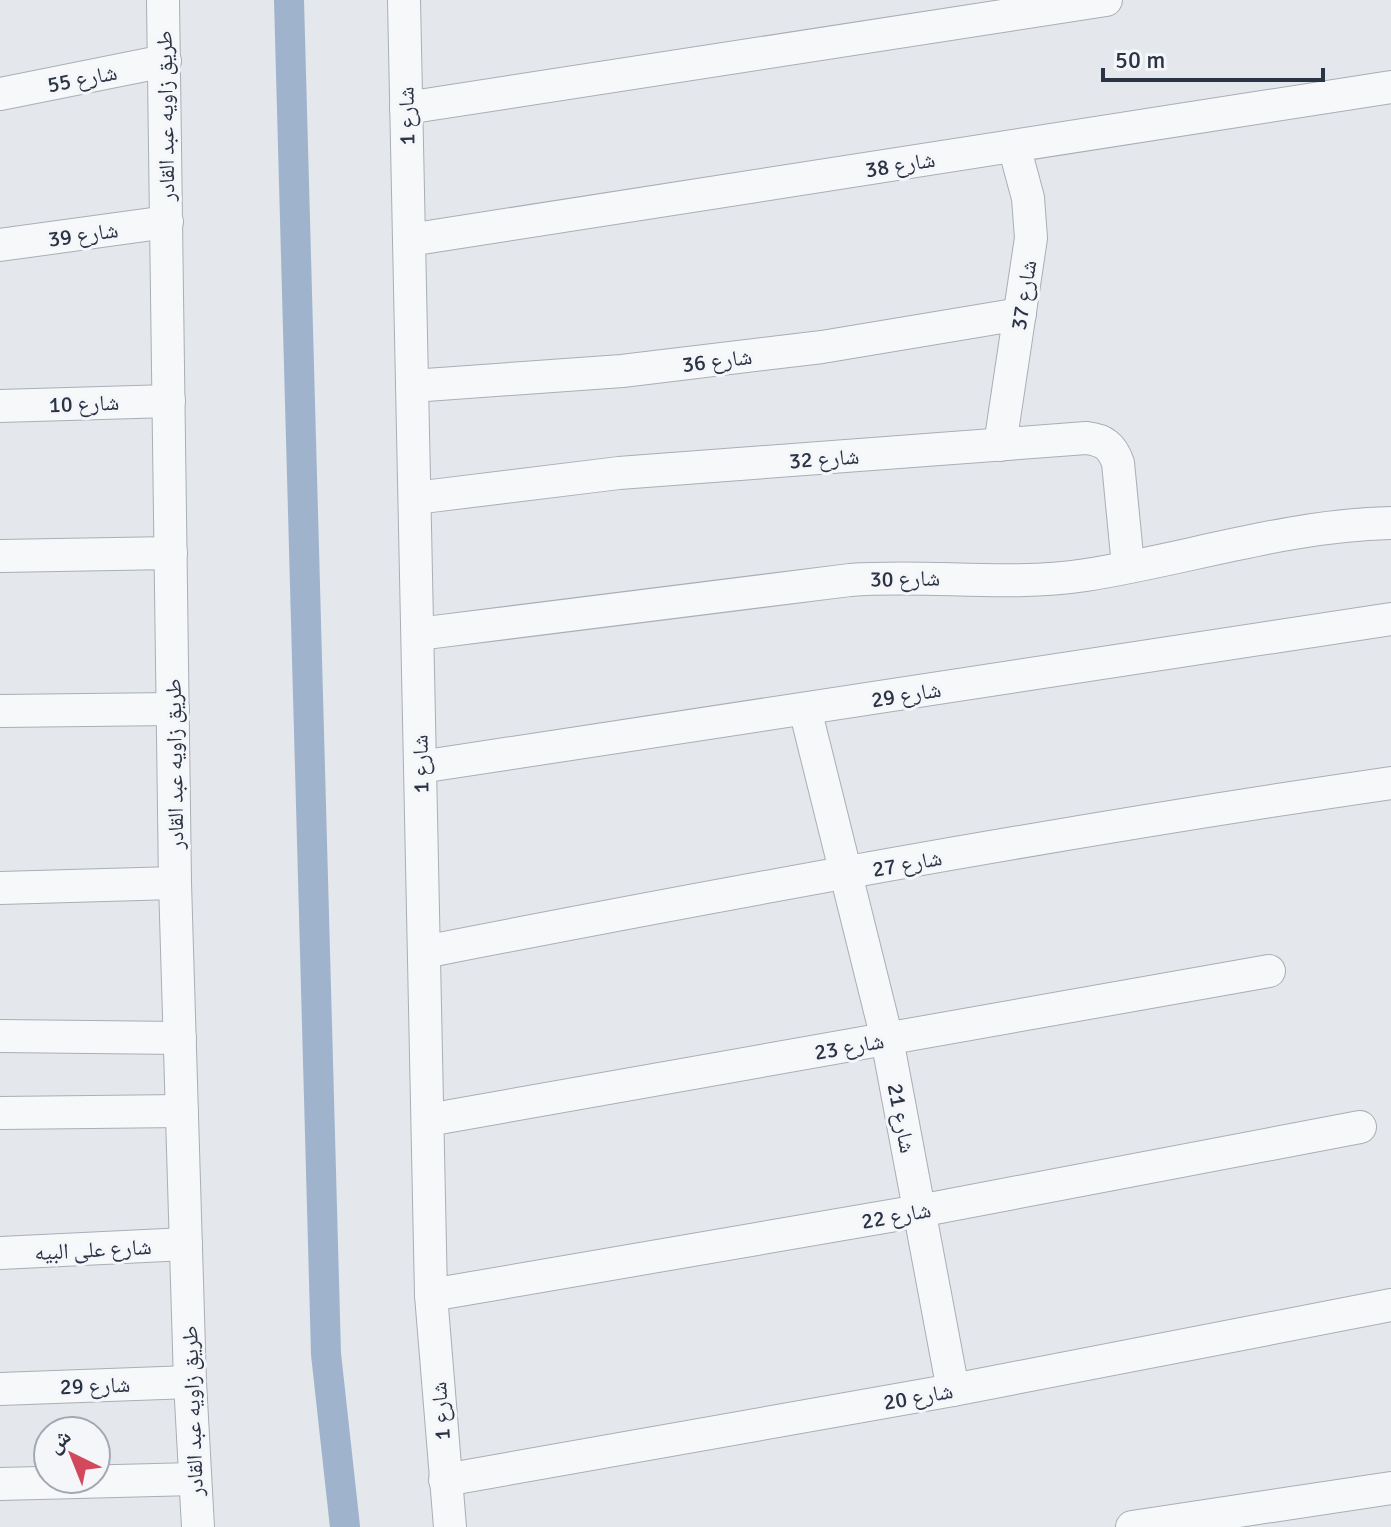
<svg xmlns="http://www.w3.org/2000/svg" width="1391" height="1527" viewBox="0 0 1391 1527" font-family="Signika,'Noto Naskh Arabic',sans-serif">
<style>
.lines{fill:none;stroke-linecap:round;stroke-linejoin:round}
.canal{stroke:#9fb4cc;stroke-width:30}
.minor-casing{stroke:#a9aeb7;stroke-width:34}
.minor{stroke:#f7f8fa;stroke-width:32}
.labels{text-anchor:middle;stroke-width:6;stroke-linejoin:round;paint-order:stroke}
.street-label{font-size:22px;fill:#2b3445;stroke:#f4f6f9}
</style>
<rect width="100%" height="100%" fill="#e4e7ec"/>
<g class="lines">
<polyline class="canal" points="289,0 326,1354 345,1527"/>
<defs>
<g id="minor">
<polyline points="163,0 175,883 190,1382 198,1527"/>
<polyline points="404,0 431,1295 450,1527"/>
<polyline points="0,94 165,61"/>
<polyline points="406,108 1106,0"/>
<polyline points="409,240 1391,87"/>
<polyline points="0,245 167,222"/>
<polyline points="412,386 622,371 822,347 1020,314"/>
<polyline points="0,406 169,401"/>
<polyline points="1000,445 1031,238 1028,198 1014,146"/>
<path d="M415,498L619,473L1086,438C1104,440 1112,446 1118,463L1128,566"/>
<polyline points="0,556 171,553"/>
<path d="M418,634L850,580C928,574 1008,587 1086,575C1187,559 1288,525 1391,523"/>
<polyline points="805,709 887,1039 953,1390"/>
<polyline points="0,711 173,709"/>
<polyline points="420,767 1391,619"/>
<polyline points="0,888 175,883"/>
<path d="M424,952C745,889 1067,830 1391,783"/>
<polyline points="0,1036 180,1038"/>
<polyline points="0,1113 182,1111"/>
<polyline points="428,1120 1269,971"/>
<polyline points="0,1253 186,1244"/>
<polyline points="431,1295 919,1211 1360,1127"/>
<polyline points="0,1389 190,1382"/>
<polyline points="445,1480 953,1390 1391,1305"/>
<polyline points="0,1484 194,1479"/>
<polyline points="1132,1527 1391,1488"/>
</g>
</defs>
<use href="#minor" class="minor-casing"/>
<use href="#minor" class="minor"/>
</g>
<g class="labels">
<g class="street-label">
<text transform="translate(82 78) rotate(-11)" y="8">شارع 55</text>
<text transform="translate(165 116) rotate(-91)" y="8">طريق زاويه عبد القادر</text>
<text transform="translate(406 116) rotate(-91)" y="8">شارع 1</text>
<text transform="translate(900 164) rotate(-9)" y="8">شارع 38</text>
<text transform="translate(83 234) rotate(-8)" y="8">شارع 39</text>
<text transform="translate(1023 295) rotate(-81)" y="8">شارع 37</text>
<text transform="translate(717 360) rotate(-7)" y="8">شارع 36</text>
<text transform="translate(84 403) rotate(-2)" y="8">شارع 10</text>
<text transform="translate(824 458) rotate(-4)" y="8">شارع 32</text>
<text transform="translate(905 578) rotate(-1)" y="8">شارع 30</text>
<text transform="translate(906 694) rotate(-9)" y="8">شارع 29</text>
<text transform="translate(174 764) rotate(-91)" y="8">طريق زاويه عبد القادر</text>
<text transform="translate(420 764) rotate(-91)" y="8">شارع 1</text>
<text transform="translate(907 863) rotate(-10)" y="8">شارع 27</text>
<text transform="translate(849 1046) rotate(-10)" y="8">شارع 23</text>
<text transform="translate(902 1118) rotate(79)" y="8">شارع 21</text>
<text transform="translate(896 1215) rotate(-10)" y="8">شارع 22</text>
<text transform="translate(93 1249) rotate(-3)" y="8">شارع على البيه</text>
<text transform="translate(95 1385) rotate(-2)" y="8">شارع 29</text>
<text transform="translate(918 1396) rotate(-10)" y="8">شارع 20</text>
<text transform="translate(192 1411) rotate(-92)" y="8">طريق زاويه عبد القادر</text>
<text transform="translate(440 1411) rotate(-94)" y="8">شارع 1</text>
</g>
</g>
<g transform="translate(72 1455) rotate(317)"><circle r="38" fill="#f4f6f9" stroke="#a4a8b1" stroke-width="2"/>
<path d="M0-6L14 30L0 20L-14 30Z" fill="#d1495b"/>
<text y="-12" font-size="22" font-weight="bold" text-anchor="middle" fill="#2b3445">ش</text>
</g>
<path d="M1103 68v12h220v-12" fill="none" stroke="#2b3445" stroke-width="4"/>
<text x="1115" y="68" font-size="24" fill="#2b3445" stroke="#f4f6f9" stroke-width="6" paint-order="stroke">50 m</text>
</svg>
